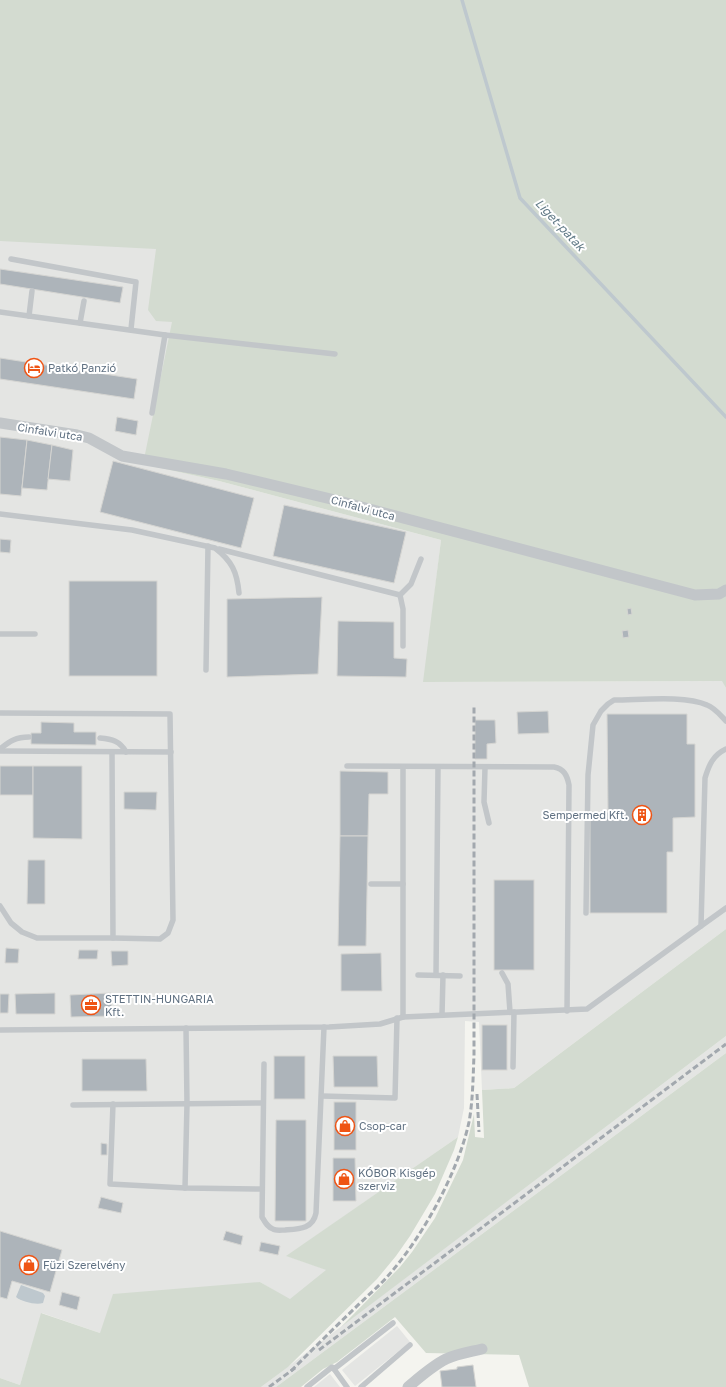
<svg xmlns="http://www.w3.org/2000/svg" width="726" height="1387" viewBox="0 0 726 1387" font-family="'Golos Text',sans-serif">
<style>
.built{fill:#e4e5e3}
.green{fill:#d3dbd0}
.water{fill:#bec8ce}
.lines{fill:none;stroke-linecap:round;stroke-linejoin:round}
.stream{stroke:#bec8ce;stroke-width:3.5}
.building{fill:#adb4ba;stroke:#d5d5d2}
.lane{stroke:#c2c6c9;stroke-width:5.5}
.street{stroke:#c2c6c9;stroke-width:11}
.rail{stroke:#a2a8ae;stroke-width:3;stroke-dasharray:6 3;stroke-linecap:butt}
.labels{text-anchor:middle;stroke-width:4;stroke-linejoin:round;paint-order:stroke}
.poi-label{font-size:11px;fill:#607182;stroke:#fff;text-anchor:start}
.street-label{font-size:11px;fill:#607182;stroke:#fff}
.water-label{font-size:12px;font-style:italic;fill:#617a87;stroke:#fff}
</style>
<rect width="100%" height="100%" fill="#f4f4ef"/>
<g class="built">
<polygon points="0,215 159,222 173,322 144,464 219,481 441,540 424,682 723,681 726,688 726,929 514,1088 482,1090 479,1022 465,1021 464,1108 458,1137 287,1256 327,1270 290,1300 260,1282 100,1333 42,1313 20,1385 0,1378"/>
<polygon points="726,1036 726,1053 276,1387 261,1387"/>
<polygon points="397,1326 410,1342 355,1386 342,1370"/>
<polygon points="330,1374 340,1387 314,1387"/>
</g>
<g class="green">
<polygon points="0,0 726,0 726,688 722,681 423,682 441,540 219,481 143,464 172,322 156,321 148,310 156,249 0,241"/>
<polygon points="726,929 726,1036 341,1327 400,1267 412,1252 435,1218 463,1160 474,1114 475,1137 484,1138 482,1090 514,1088"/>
<polygon points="726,1053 726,1387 529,1387 519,1355 426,1353 395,1317 337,1362 323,1369 301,1387 276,1387"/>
<polygon points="458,1137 454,1150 435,1194 410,1236 396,1256 377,1279 288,1367 261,1387 0,1387 0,1378 20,1385 41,1313 100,1333 113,1294 260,1282 290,1299 326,1270 286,1256"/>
</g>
<path class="water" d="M21,1285L43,1293L45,1296L43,1303C36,1305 22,1302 16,1297Z"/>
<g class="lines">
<polyline class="stream" points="462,0 520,198 726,417"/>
</g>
<g class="building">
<polygon points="0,269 123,287 120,303 0,284"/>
<polygon points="0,358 137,379 134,399 0,379"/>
<polygon points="117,417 138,421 136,435 115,431"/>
<polygon points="0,437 27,440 21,496 0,494"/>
<polygon points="27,440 52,445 47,490 22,488"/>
<polygon points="52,445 73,450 70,481 48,479"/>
<polygon points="113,461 254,498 241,548 100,512"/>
<polygon points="284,505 406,532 394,583 273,556"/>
<polygon points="0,539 11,540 10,553 0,552"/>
<rect x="69" y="581" width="88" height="95"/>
<polygon points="322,597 318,674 227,677 227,599"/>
<polygon points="631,608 632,614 628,615 627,609"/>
<polygon points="338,621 394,622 394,658 407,659 406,677 337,676"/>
<polygon points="628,630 629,637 623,638 622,631"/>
<polygon points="548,711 549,733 518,734 517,712"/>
<polygon points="607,714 687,714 687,744 695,744 695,817 673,818 673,852 667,852 667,913 590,913 590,812 608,812"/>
<polygon points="475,720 495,720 496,743 487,744 487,759 475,759"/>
<polygon points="41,722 74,723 74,732 96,732 96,745 31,744 31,733 41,733"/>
<rect x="0" y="766" width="33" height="29"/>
<polygon points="33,766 82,766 82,839 33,838"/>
<polygon points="340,771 388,772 388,794 369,794 368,836 340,836"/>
<polygon points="124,792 157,792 156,810 124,809"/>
<polygon points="340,836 368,836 366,946 338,946"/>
<polygon points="28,860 45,860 45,904 27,904"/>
<rect x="494" y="880" width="40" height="90"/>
<polygon points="6,948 19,949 18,963 5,963"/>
<polygon points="79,950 98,950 97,959 78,959"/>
<polygon points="111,951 128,951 128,965 112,966"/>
<polygon points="381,953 382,991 341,991 341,954"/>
<polygon points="55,993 55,1014 16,1014 15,994"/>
<polygon points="111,993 112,1016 71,1017 70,995"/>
<polygon points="0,994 9,994 8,1013 0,1013"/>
<rect x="482" y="1025" width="25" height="45"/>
<rect x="274" y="1056" width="31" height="43"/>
<polygon points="333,1056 377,1056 378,1087 334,1087"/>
<polygon points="82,1059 146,1059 147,1091 82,1091"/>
<rect x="334" y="1102" width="22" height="48"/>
<polygon points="276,1120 306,1120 306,1221 275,1221"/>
<polygon points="101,1143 107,1144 107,1155 101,1155"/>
<polygon points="333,1158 355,1158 356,1201 333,1201"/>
<polygon points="101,1197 123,1203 121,1213 98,1208"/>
<polygon points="0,1231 62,1250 50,1292 12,1281 7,1299 0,1297"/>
<polygon points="226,1231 243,1236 241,1245 223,1240"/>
<polygon points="261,1242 280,1246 278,1255 259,1251"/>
<polygon points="62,1292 80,1297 77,1310 59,1305"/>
<polygon points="473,1365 476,1387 442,1387 440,1371 457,1369 457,1367"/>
</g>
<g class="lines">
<g class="lane">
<polyline points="11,259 136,282 131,329"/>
<polyline points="0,312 165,335 152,413"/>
<polyline points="29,316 32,291"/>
<polyline points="80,323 84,301"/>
<polyline points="165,335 335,354"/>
<path d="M0,514L132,530L215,548C232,561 237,572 239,593"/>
<polyline points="219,549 400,595 411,584 421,559"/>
<polyline points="400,595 403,609 403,646"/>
<polyline points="0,634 35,634"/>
<polyline points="206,670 208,546"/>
<polyline points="0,713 170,714 173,920 168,933 160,939 113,938"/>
<path d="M100,738C112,739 120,741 126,752"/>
<path d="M0,749C10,741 16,737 29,737"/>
<polyline points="0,751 171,752"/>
<path d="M347,766L554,767C564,769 567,775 569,785L567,1011"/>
<polyline points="485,768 484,802 489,823"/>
<polyline points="371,884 403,884"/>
<polyline points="0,906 11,923 22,932 37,938 113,938 112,752"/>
<path d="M586,913L588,775L593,725L601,711L608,704L614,700C640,700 685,695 707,705C715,708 720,715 726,721"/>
<polyline points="701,926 726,908"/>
<polyline points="502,973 508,984 510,1012"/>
<polyline points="418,975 460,976"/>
<polyline points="436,975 438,767"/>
<polyline points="442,1015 443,975"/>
<polyline points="403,1017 403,767"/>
<path d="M0,1030L329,1027L380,1024L403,1017L587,1009L701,926L705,778C709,765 713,755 726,749"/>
<path d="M264,1064L262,1217C265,1222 267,1227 273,1229C276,1231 281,1230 285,1230C299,1229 313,1229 316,1213L324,1027"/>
<polyline points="513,1067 514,1012"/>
<polyline points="322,1096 395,1098 397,1018"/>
<polyline points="113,1104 110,1184 185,1188 262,1189"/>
<polyline points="73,1105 263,1103"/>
<polyline points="185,1188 187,1104 186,1028"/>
<polyline points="334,1369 347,1387"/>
<polyline points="307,1387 332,1367 334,1369 393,1323"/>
<polyline points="361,1387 410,1345"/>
</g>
<g class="street">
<polyline points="0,423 77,435 89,438 122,456 226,474 335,500 695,595 719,594 726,590"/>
<path d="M408,1387C420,1377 432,1366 446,1359C457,1354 470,1352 482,1349"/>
</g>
<g class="rail">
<polyline points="477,1094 479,1132"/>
<polyline points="319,1350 726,1044"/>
<path d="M291,1371C312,1350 333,1329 354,1309C365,1298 377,1288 387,1277C422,1238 458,1173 469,1122C473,1100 473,1077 474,1055V706"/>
<polyline points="269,1387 295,1368"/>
</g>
</g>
<defs>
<symbol id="hotel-ring" viewBox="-11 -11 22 22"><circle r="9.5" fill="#fff" stroke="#ef5414" stroke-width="1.5"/><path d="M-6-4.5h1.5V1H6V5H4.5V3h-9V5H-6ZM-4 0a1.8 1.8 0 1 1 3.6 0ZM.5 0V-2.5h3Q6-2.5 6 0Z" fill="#ef5414"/></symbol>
<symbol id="building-ring" viewBox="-11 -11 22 22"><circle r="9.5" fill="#fff" stroke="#ef5414" stroke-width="1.5"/><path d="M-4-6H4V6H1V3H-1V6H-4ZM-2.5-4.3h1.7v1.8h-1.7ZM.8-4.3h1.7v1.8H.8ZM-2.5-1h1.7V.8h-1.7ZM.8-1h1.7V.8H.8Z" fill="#ef5414"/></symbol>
<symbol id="office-ring" viewBox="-11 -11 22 22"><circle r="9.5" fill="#fff" stroke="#ef5414" stroke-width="1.5"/><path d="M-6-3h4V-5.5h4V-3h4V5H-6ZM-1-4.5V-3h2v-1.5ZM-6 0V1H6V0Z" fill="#ef5414"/></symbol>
<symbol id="shop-ring" viewBox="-11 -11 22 22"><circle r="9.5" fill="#fff" stroke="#ef5414" stroke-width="1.5"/><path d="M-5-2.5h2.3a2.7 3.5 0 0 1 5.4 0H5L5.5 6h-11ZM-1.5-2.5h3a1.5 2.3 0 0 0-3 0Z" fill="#ef5414"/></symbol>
</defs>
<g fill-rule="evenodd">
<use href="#hotel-ring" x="23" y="357" width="22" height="22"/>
<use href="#building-ring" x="631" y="804" width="22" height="22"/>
<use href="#office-ring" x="80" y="994" width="22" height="22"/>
<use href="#shop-ring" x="334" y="1115" width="22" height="22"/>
<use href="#shop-ring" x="333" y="1168" width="22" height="22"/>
<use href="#shop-ring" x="18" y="1254" width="22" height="22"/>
</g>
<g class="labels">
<g class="poi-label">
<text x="48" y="372">Patkó Panzió</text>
<text x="628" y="819" text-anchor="end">Sempermed Kft.</text>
<text x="105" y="1003">STETTIN-HUNGARIA<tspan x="105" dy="13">Kft.</tspan></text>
<text x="359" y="1130">Csop-car</text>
<text x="358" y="1177">KÓBOR Kisgép<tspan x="358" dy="13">szerviz</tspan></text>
<text x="43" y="1269">Füzi Szerelvény</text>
</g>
<g class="street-label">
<text transform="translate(50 432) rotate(9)" y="4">Cinfalvi utca</text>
<text transform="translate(363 508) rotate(15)" y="4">Cinfalvi utca</text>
</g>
<g class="water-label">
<text transform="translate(560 225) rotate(47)" y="4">Liget-patak</text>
</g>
</g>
</svg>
